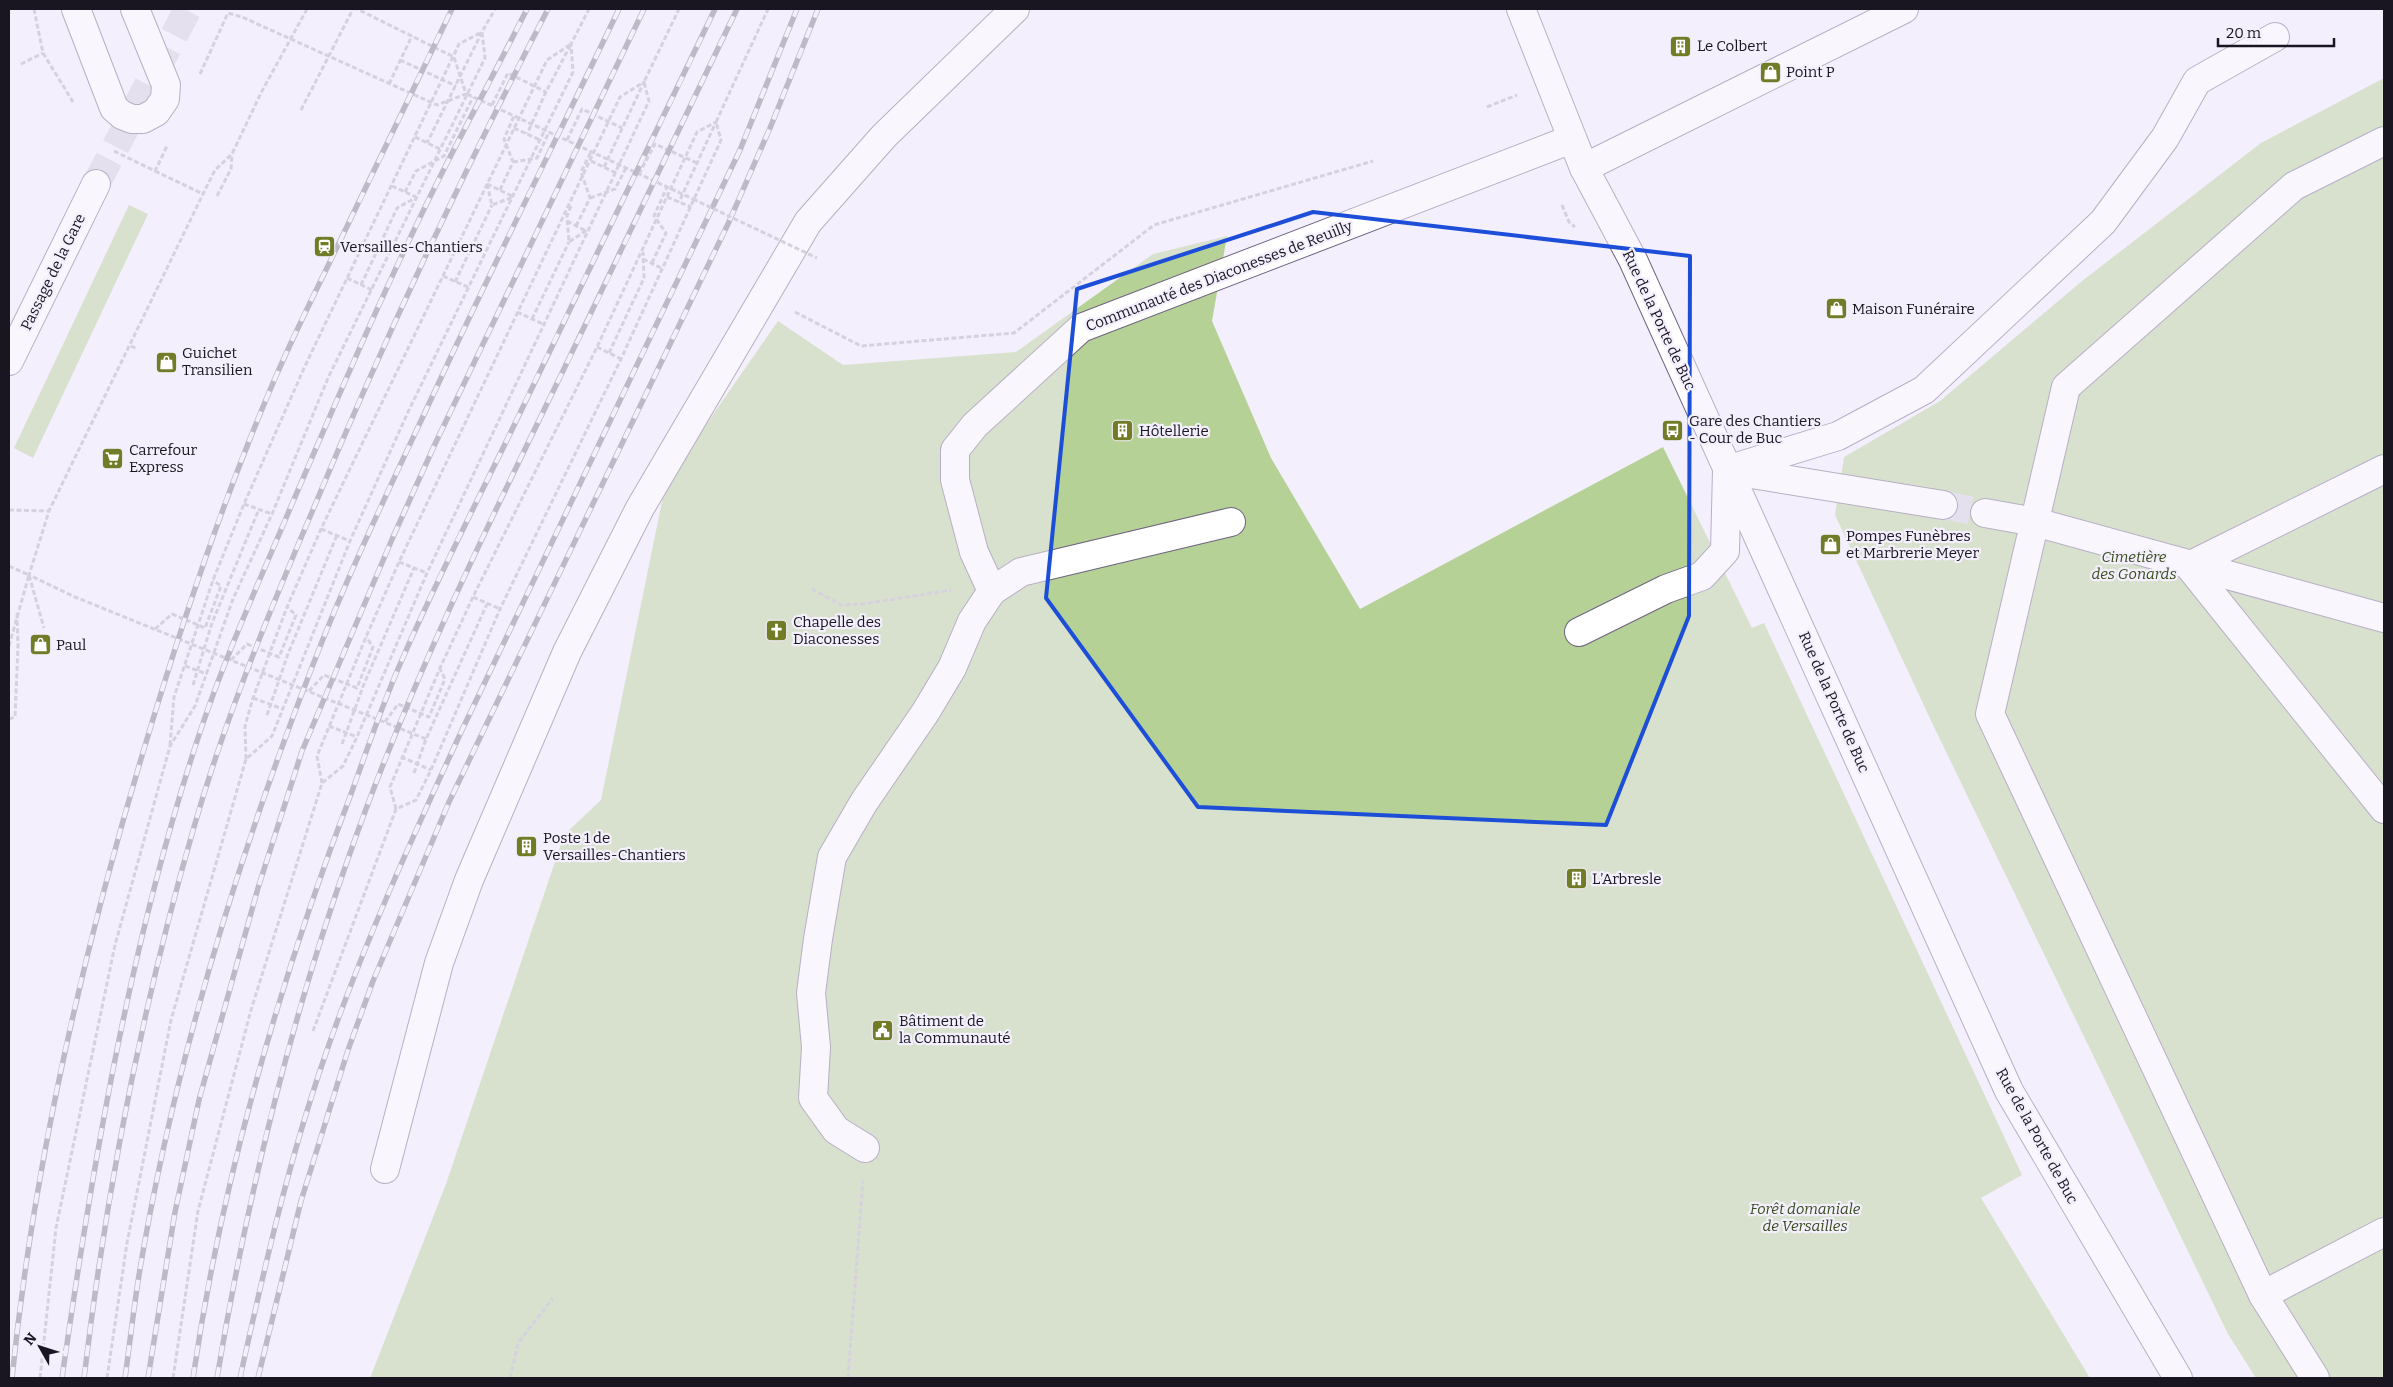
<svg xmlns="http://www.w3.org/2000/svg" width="2393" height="1387" viewBox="0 0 2393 1387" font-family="Bitter,serif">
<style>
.green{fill:#b5d196}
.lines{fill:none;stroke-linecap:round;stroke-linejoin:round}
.minor-tunnel{stroke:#d3cedc;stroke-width:28;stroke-dasharray:28 14;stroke-linecap:butt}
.minor-casing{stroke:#6e6382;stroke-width:30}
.major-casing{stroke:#6e6382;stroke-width:30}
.path{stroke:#b2adbb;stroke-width:3;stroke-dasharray:5 2.5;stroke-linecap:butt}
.minor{stroke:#fff;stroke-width:28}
.major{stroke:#fff;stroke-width:28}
.rail-casing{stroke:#7d7986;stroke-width:5.5}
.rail{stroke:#f4effd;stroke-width:4;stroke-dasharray:11;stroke-linecap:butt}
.path-bridge{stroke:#b2adbb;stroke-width:3;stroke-dasharray:5 2.5;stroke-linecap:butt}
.marked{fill:none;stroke:#1d4ed8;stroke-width:4;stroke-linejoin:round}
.labels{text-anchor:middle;stroke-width:4.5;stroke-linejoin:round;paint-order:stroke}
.poi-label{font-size:15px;fill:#191521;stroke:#f4effd;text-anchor:start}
.street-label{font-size:15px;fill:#191521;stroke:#f4effd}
.park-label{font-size:15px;font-style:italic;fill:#374c1a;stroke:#f4effd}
</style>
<rect width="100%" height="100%" fill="#f4effd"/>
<g class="green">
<polygon points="2384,78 2384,1378 2256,1378 2228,1334 1934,727 1835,515 1844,457 1940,401 2082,281 2261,143"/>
<polygon points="129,205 148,214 33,458 14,448"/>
<polygon points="1227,236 1212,321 1271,458 1360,609 1663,447 1752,628 1764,623 2022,1175 1981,1198 2090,1378 370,1378 446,1184 564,835 601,800 666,482 778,321 843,365 1016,352 1153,254"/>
</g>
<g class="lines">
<g class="minor-tunnel">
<polyline points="96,184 188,9"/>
<polyline points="1943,505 1985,513"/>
</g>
<defs>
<g id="minor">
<polyline points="76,9 114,108 122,115 132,119 143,119 156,112 165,99 166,85 135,9"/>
<polyline points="1584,168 1904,9"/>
<polyline points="9,361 96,184"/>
<polyline points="2384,469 2189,566 2384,809"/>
<polyline points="1727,470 1838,436 1924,390 2103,222 2165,138 2197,81 2275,37"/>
<polyline points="1733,471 1943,505"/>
<polyline points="1985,513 2035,522 2384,618"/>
<polyline points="992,591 974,552 955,480 955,450 975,425 1081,328 1572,139"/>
<polyline points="1579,632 1666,589 1702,576 1725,551 1727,470"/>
<polyline points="865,1148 836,1130 813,1098 816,1047 811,993 818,939 832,857 864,802 925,713 952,668 972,621 992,591 1021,572 1231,522"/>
<polyline points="385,1169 439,963 469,880 567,652 640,508 808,222 884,136 1015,9"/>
<polyline points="2263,1295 2384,1232"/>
<polyline points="2315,1378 2263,1295 1990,714 2066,387 2294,186 2384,141"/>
</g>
<polyline id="major" points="1521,9 1584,168 1633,260 2009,1091 2178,1378"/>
</defs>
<use href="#minor" class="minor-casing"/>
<use href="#major" class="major-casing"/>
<g class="path">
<polyline points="34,9 43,53 73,102"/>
<polyline points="307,9 262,91 232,154 215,170 203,194 49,511 29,575 75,597 426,739"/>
<polyline points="400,60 456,86"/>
<polyline points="21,64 43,53"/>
<polyline points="200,74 228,13 242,17 437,105 466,94 454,57 357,9"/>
<polyline points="389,84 412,36"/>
<polyline points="467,94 693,199"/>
<polyline points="492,105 508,73 546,92"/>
<polyline points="1487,107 1517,95"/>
<polyline points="301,110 353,9"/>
<polyline points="514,128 540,140"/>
<polyline points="415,137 440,149"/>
<polyline points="567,140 582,109 622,128"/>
<polyline points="114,151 155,171 167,146"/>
<polyline points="591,161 616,173"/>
<polyline points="513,162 537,158 549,132"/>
<polyline points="155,171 203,194"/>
<polyline points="639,174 655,144 697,163"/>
<polyline points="487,184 492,205 513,197"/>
<polyline points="487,184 512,196"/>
<polyline points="392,186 416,197"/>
<polyline points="500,190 513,162 504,139 514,116"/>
<polyline points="405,192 416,171 444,156 473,97"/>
<polyline points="217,196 231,169 232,154"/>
<polyline points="667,197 691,207"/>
<polyline points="590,198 615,189 626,168"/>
<polyline points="1562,205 1569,222 1575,227"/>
<polyline points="571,206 567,216 569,242 590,228"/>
<polyline points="567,221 586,231"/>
<polyline points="576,226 590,198 581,172 591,152"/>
<polyline points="643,259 663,269"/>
<polyline points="652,263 666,233 654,216 667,187"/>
<polyline points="443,276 468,287"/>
<polyline points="347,278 372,290"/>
<polyline points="455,282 492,205"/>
<polyline points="361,285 397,208 417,197"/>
<polyline points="517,312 545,325"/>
<polyline points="795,312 861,346 1014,333 1154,225 1373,161"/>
<polyline points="532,319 569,242"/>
<polyline points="131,346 137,349"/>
<polyline points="597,347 621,359"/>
<polyline points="609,353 644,278 643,252"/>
<polyline points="244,504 272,514"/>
<polyline points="9,510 49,511"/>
<polyline points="321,529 350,541"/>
<polyline points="399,562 427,573"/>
<polyline points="9,566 29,575 44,628"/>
<polyline points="812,589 841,605 863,604 951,590"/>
<polyline points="473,597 500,609"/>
<polyline points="155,629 172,614 205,628 221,586 213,580"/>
<polyline points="9,646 29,575"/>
<polyline points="231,660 247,644 279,657 296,615 287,607"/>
<polyline points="185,666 207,674"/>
<polyline points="193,685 212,623 259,509"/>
<polyline points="309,691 324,675 357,688 373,647 366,637"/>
<polyline points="253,698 283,709"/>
<polyline points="267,715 288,654 337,535"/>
<polyline points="9,719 15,717 18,646 17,613"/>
<polyline points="385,722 398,704 429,717 445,679 440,669"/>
<polyline points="329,726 357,737"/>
<polyline points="342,744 364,684 414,568"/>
<polyline points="170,745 174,697 213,580 244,504 305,366 459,44 482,32 427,143"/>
<polyline points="401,757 431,770"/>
<polyline points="246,759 245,726 253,698 287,607 321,529 547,60 571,44 546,92 527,134"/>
<polyline points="414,773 426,739 487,604"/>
<polyline points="322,783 317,756 366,637 399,562 620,97 644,82 604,167"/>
<polyline points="396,809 390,787 440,668 473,597 597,347 697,132 716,122 679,202"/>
<polyline points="313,1031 396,809 416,800 431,770 500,609 621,359 721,140 716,122 768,9"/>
<polyline points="40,1378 56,1228 115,945 170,746 195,706 233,599 272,514 328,378 485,58 482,32 495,9"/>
<polyline points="107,1378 127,1243 171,1020 246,759 272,736 350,541 408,412 573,72 571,44 589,9"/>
<polyline points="173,1378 198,1211 251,1010 322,783 343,766 357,737 427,573 649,101 644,82 679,9"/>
<polyline points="510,1378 518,1343 553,1298"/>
<polyline points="848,1378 863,1181"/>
</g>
<use href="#minor" class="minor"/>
<use href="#major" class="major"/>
<defs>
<g id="rail">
<path d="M12,1378C34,1161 84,947 147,739C184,616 225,494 276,376C299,323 326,271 351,218C385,149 418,78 452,9"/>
<path d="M62,1378C93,1162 130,943 199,735C225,656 260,580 292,504C341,390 390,275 446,165C473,112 501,61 527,9"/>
<path d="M84,1378C106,1193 142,1006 194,827C225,719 268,615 312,512C383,341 463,173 548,9"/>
<path d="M125,1378C130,1342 134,1305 140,1269C175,1061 238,857 314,662C351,566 397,473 440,380C498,255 560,132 619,9"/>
<polyline points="148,1378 175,1212 199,1100 258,888 302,751 393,537 435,444 644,9"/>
<path d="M193,1378C222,1178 279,983 351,794C367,750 382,705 401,662C433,588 470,515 506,442C575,297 646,154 715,9"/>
<path d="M217,1378C247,1198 288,1028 349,856C407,690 484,533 561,375C620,254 678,131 737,9"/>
<path d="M240,1378C264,1269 289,1159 326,1053C364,943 413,836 462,730L740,150L797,9"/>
<polyline points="258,1378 301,1201 348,1050 373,981 449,802 728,224 770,128 818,9"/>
</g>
</defs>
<use href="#rail" class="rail-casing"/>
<use href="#rail" class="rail"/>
<polyline class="path-bridge" points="693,199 817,258"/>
</g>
<path d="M0 0H2393V1387H0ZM1313,212L1690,256L1689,616L1606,825L1198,807L1046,598L1077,289Z" fill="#f4effd" fill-opacity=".55" fill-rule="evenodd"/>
<path class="marked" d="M1313,212L1690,256L1689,616L1606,825L1198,807L1046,598L1077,289Z"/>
<defs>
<symbol id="building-square" viewBox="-11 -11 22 22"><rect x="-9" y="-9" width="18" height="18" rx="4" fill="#727b26" stroke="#f4effd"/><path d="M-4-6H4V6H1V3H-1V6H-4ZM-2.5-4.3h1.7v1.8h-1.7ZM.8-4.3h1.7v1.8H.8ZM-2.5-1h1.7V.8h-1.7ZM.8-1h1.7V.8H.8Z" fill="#fff"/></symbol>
<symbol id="shop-square" viewBox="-11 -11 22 22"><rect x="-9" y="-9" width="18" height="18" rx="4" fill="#727b26" stroke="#f4effd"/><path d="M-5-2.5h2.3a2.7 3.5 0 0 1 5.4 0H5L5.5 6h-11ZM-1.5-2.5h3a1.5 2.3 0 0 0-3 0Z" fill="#fff"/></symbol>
<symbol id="station-square" viewBox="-11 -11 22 22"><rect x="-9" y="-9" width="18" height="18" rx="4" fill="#727b26" stroke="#f4effd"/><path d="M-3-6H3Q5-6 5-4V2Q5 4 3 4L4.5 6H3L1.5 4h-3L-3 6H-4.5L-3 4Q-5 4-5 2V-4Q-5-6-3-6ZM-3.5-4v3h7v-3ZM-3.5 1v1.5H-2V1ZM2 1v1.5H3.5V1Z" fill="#fff"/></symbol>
<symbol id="bus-square" viewBox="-11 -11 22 22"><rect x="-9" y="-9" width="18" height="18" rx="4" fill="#727b26" stroke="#f4effd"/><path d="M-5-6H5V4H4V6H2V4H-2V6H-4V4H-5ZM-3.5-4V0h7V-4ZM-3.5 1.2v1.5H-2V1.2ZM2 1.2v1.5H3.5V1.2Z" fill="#fff"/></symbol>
<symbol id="supermarket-square" viewBox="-11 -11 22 22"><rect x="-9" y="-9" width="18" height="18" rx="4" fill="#727b26" stroke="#f4effd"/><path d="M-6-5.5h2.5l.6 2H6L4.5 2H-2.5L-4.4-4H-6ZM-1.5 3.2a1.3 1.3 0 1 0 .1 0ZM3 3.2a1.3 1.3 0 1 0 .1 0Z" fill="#fff"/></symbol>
<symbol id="church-square" viewBox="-11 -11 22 22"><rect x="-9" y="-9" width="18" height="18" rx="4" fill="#727b26" stroke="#f4effd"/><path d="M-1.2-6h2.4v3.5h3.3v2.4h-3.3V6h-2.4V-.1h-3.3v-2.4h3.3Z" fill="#fff"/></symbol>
<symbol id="civic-square" viewBox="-11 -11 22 22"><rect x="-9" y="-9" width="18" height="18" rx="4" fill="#727b26" stroke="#f4effd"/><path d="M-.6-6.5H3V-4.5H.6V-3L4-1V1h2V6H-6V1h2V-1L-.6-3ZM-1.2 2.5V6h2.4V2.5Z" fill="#fff"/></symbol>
</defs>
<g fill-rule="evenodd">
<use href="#building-square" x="1668" y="34" width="25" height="25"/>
<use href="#shop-square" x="1758" y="60" width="25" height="25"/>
<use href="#station-square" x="312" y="234" width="25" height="25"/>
<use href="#shop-square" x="1824" y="296" width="25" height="25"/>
<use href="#shop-square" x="154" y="350" width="25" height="25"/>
<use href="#bus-square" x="1660" y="418" width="25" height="25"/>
<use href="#building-square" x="1110" y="418" width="25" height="25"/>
<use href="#supermarket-square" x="100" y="446" width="25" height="25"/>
<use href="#shop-square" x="1818" y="532" width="25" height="25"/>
<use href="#church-square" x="764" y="618" width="25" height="25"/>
<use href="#shop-square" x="28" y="632" width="25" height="25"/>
<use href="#building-square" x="514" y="834" width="25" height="25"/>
<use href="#building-square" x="1564" y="866" width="25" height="25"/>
<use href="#civic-square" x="870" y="1018" width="25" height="25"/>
</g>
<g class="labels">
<g class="poi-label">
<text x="1697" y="51">Le Colbert</text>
<text x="1786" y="77">Point P</text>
<text x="340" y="252">Versailles-Chantiers</text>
<text x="1852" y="314">Maison Funéraire</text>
<text x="182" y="358">Guichet<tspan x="182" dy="17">Transilien</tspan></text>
<text x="1689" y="426">Gare des Chantiers<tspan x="1689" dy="17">- Cour de Buc</tspan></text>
<text x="1139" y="436">Hôtellerie</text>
<text x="129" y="455">Carrefour<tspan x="129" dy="17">Express</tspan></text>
<text x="1846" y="541">Pompes Funèbres<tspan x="1846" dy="17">et Marbrerie Meyer</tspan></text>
<text x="793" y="627">Chapelle des<tspan x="793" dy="17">Diaconesses</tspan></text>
<text x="56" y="650">Paul</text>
<text x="543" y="843">Poste 1 de<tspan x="543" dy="17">Versailles-Chantiers</tspan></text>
<text x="1592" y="884">L’Arbresle</text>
<text x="899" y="1026">Bâtiment de<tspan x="899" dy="17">la Communauté</tspan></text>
</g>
<g class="street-label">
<text transform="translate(53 272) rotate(-64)" y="5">Passage de la Gare</text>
<text transform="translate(1219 276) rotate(-21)" y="5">Communauté des Diaconesses de Reuilly</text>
<text transform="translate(1659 320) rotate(65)" y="5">Rue de la Porte de Buc</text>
<text transform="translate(1834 702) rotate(66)" y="5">Rue de la Porte de Buc</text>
<text transform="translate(2037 1136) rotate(61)" y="5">Rue de la Porte de Buc</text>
</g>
<g class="park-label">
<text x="2134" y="562">Cimetière<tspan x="2134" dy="17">des Gonards</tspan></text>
<text x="1805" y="1214">Forêt domaniale<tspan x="1805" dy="17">de Versailles</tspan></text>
</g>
</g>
<rect width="2393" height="1387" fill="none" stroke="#191521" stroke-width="20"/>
<g transform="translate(40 1347) rotate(309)" stroke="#f4effd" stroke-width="4" paint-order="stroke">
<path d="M0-4L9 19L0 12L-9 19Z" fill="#191521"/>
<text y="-8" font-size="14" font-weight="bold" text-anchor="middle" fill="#191521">N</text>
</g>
<path d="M2218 38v8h116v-8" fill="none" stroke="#191521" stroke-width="2.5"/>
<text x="2226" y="38" font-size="15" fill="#191521" stroke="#f4effd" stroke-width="4" paint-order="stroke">20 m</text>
</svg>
